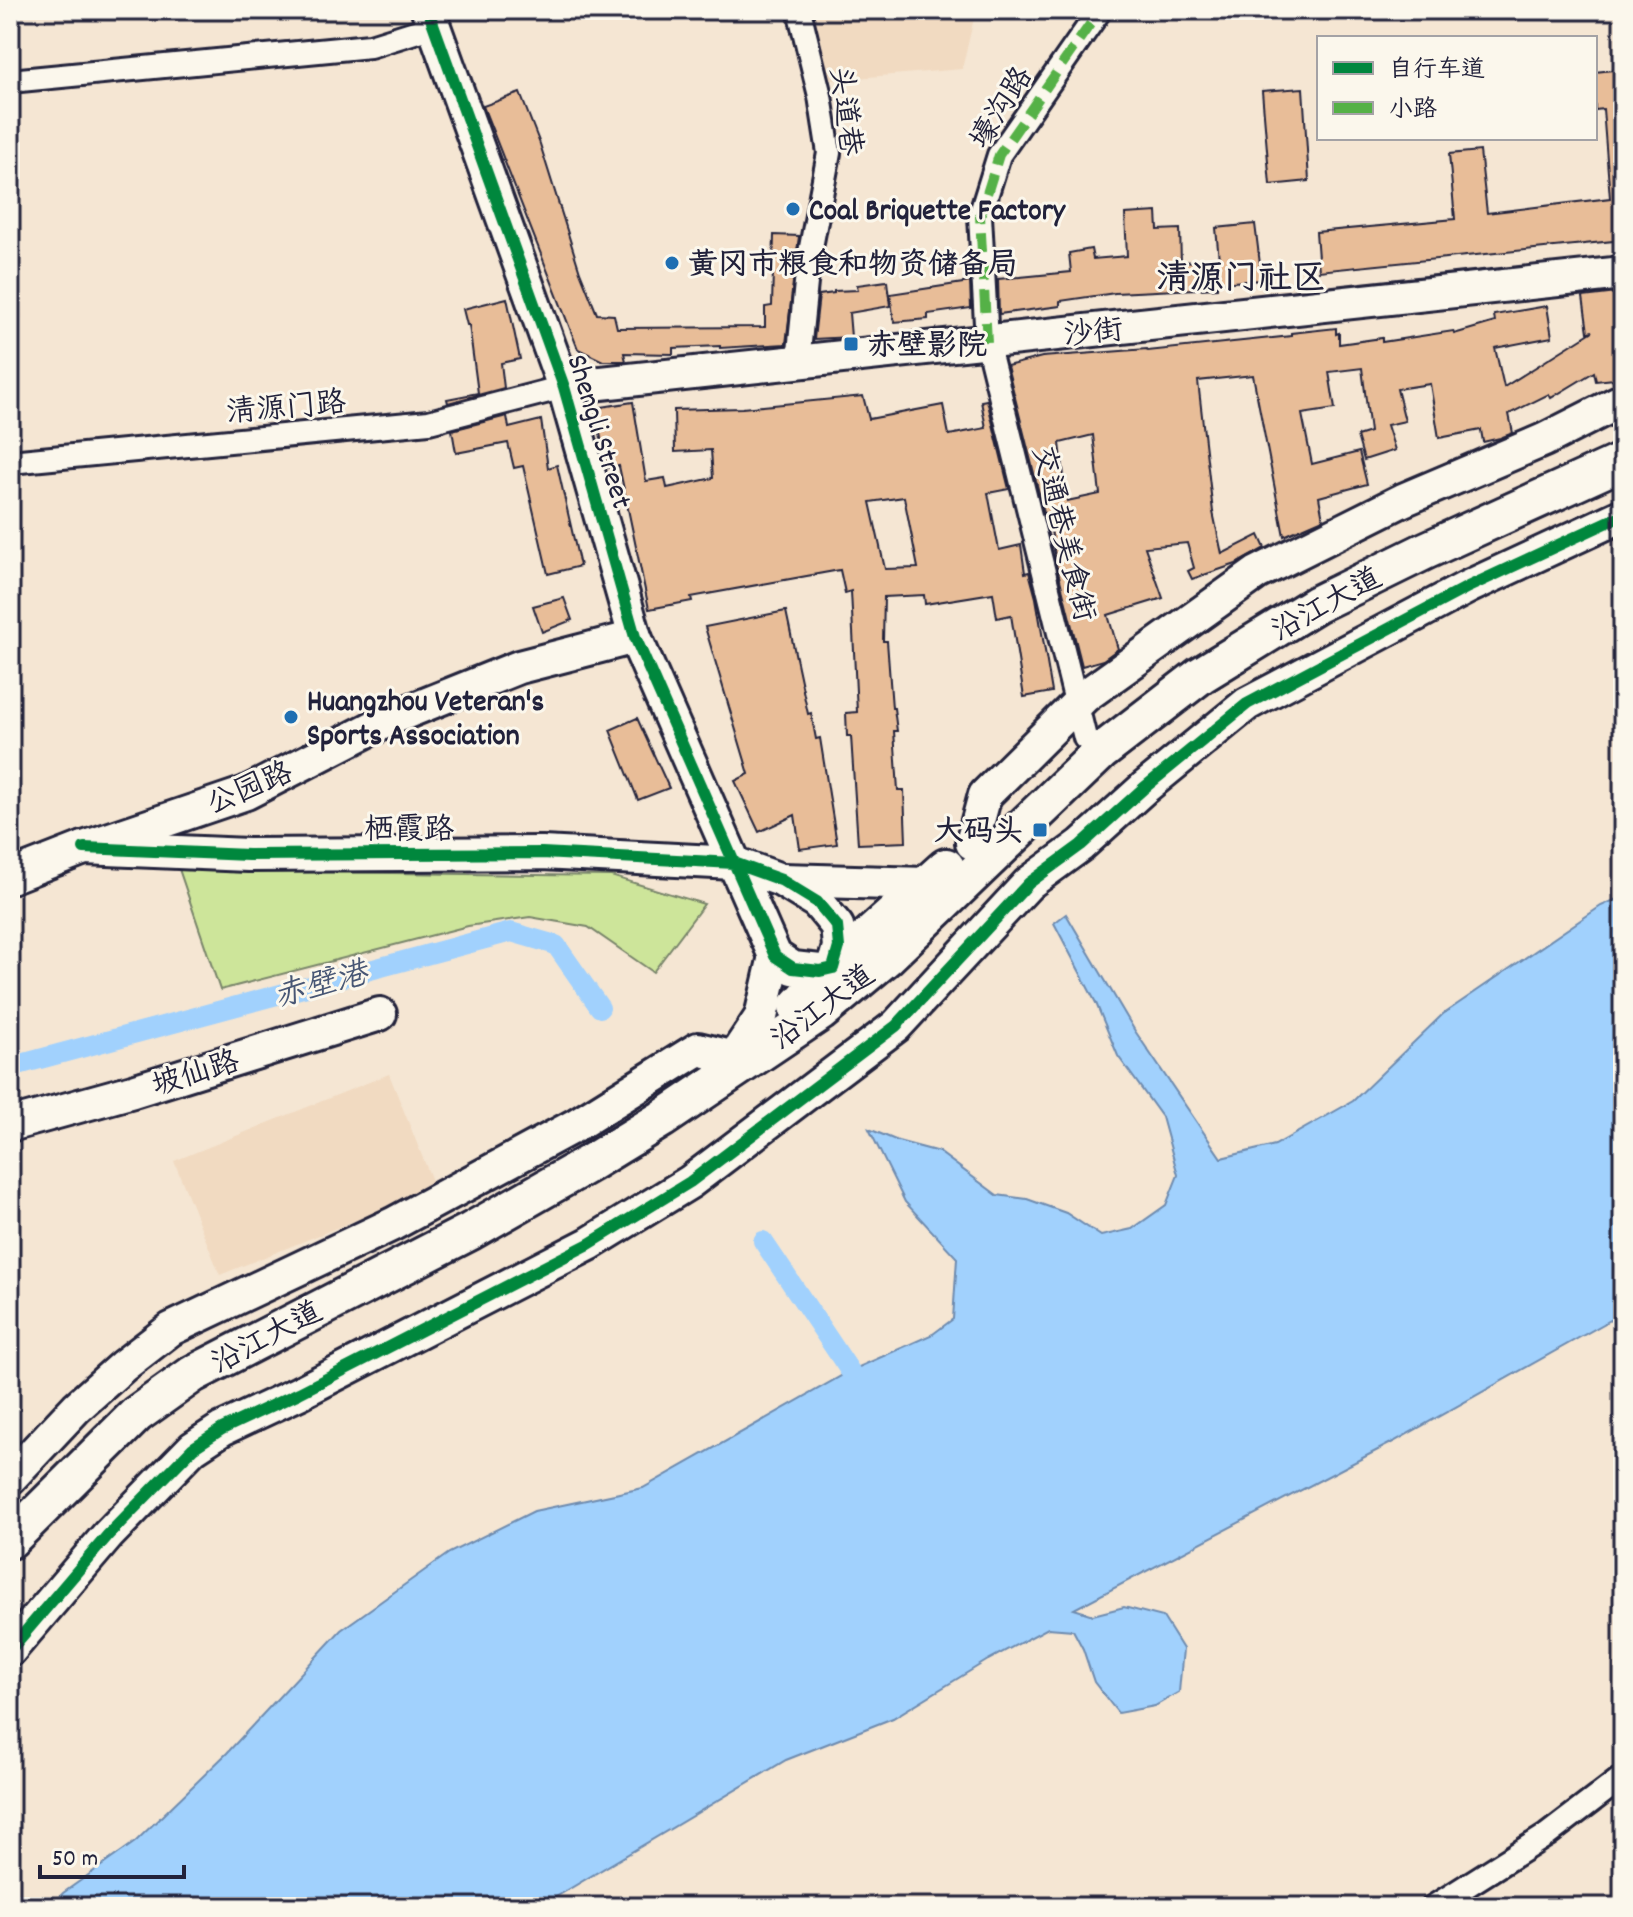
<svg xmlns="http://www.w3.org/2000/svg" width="1633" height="1917" viewBox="0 0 1633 1917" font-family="Dekko,'LXGW WenKai TC',sans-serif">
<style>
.built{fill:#f1dac1}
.green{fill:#cde59a;stroke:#78846a;stroke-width:2}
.water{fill:#a1d1fd;stroke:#6e8baf;stroke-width:2}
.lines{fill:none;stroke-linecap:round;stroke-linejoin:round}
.canal{stroke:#a1d1fd;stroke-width:20}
.building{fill:#e8bd98;stroke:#22223b;stroke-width:2;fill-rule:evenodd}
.street-casing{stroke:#22223b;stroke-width:28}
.secondary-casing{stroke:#22223b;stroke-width:38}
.primary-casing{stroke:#22223b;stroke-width:42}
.street{stroke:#fbf7ec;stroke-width:22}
.secondary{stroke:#fbf7ec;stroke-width:32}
.primary{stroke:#fbf7ec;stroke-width:36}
.quiet{stroke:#55b146;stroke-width:10;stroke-dasharray:20 10;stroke-linecap:butt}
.cycleway-casing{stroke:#fbf7ec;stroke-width:17}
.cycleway{stroke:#00873e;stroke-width:12}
.poi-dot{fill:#1f6fb2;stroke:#fbf7ec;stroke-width:3}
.labels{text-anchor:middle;stroke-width:6;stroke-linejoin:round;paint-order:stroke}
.street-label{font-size:30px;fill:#22223b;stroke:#fbf7ec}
.poi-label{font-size:30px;font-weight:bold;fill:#22223b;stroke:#fbf7ec;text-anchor:start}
.water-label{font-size:32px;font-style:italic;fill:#485775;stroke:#fbf7ec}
.quarter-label{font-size:34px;font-weight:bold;fill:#22223b;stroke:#fbf7ec}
</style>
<rect width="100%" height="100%" fill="#f5e6d3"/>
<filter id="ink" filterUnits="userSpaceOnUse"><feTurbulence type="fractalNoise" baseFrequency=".0125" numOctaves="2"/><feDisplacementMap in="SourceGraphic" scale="16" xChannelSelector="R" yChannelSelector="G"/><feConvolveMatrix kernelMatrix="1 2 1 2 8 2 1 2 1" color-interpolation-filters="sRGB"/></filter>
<g filter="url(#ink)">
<g class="built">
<polygon points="807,10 976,10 962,69 822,81"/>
<polygon points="10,163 22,319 10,320"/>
<polygon points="389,1074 435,1188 220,1275 174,1161"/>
</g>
<polygon class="green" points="178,866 246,871 611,876 704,904 653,972 588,927 530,917 468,926 220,990"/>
<polygon class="water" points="1623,896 1623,1313 1395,1441 1074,1609 1093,1615 1124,1607 1163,1617 1183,1649 1179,1692 1155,1706 1118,1713 1094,1682 1083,1649 1073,1630 1048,1628 988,1660 893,1718 786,1760 539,1907 50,1907 63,1893 135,1842 227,1753 341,1630 449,1553 534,1511 643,1488 850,1371 933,1334 953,1319 957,1258 905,1202 869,1129 898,1141 939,1152 997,1195 1027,1199 1066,1213 1101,1236 1132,1229 1166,1205 1178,1175 1162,1117 1118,1056 1096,1003 1054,923 1066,914 1135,1031 1221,1158 1275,1145 1353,1101 1443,1014 1601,906"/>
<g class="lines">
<g class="canal">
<polyline points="10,1067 511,932 556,945 600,1008"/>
<polyline points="763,1241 850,1371"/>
</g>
</g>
<g class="building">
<polygon points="1623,69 1623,240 1319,271 1316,232 1455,219 1449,154 1480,151 1487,213 1610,198 1603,109 1595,110 1595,72"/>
<polygon points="1303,88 1309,181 1270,185 1262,91"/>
<polygon points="520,93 540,144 580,272 597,314 614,315 617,328 765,327 765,307 772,306 774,235 799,236 786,344 720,348 720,346 673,348 673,354 624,353 626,361 603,361 578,349 483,106"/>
<polygon points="1157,212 1158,230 1180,229 1181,262 1219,260 1216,228 1255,224 1262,280 1217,283 1217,288 1115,293 1060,301 1060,306 999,314 998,279 1071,272 1069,253 1091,249 1093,259 1127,256 1125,214"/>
<polygon points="887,281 890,306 849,313 851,337 814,339 819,295 834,293 834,291 858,290 857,285"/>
<polygon points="970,282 971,308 928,314 928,319 894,322 890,294"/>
<path d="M1617,293L1623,333V378L1596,381L1594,372L1551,398L1549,394L1509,414L1513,433L1500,438L1483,442L1481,430L1439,438L1430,384L1397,389L1405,421L1387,425L1395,450L1364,460L1357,436L1370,432L1362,368L1329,372L1335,409L1302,414L1312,464L1359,452L1367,484L1319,497L1323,519L1284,536L1253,375L1198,381L1213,512L1222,554L1259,535L1265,548L1236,564L1192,579L1188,571L1194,568L1187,543L1145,547L1163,598L1108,615L1118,649L1103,660L1082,666L1056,564L1049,516L1045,517L1007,366L1042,357L1147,349L1148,351L1291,336V333L1336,328V334L1339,333V344L1382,338V342L1453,331L1454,334L1495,322L1494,315L1547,306L1552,337L1495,348L1504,387L1593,331L1588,332L1583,297ZM1093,435L1100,494L1067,501L1060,443Z"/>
<polygon points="507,298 520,359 501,363 504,388 448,403 447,399 478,393 469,325 467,325 463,309"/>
<path d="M863,396L869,419L943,405L949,435L986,428L981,401L987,400L1009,489L988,493L999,550L1021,545L1025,573L1029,572L1036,598L1052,692L1024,697L1011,615L997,618L993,593L925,604L924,595L884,597L883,641H887L892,708H894L897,731H894L898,790H904L906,842L858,844L851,736H847L846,713L857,712L851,591L845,593L840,570L691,597L692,601L649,609L619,466L607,468L595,408L633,402L646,481L665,478L667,488L713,478L711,450L675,452L674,410L742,408ZM904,497L918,568L885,569L870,502Z"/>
<polygon points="507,416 509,428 541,420 548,468 557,465 580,566 548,574 523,466 514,468 508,443 456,453 452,430"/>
<polygon points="564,598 572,620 542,632 533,606"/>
<polygon points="786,611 808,714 811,713 816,739 820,738 837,844 800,849 795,815 759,832 735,781 749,774 705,627"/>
<polygon points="637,718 669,788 638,800 610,730"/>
</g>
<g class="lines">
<defs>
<g id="street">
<polyline points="10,81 370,46 434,26"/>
<polyline points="798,362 808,263 829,153 820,96 799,10"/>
<polyline points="10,462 429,422 564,387"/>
<polyline points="1085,738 987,342 980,216 999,155 1100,10"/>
<polyline points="1433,1907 1547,1835 1623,1777"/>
</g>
<g id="secondary">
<polyline points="564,387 1623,273"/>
<polyline points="972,843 985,795 1085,696 1257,573 1403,500 1544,440 1623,400"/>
<polyline points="84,848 248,855 542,853 734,863 781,880 817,902 837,926 839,947 833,968 820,971 793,968 775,956 635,637 564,387 428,10"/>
<polyline points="10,877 84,848 246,793 392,718 519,667 635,637"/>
<polyline points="782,880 927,884"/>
<polyline points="741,1047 761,1017 775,956"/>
<polyline points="10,1125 133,1091 380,1014"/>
<polyline points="10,1478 77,1407 123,1366 171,1329 393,1224 576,1125 698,1049 727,1056"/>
<polyline points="10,1650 108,1535 193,1448 222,1429 299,1393 589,1244 690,1182 896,1026 1029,883 1081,845 1144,788 1247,704 1468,587 1623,515"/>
</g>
<g id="primary">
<polyline points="797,1007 833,968 946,867"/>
<polyline points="10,1540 137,1414 193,1374 471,1231 590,1163 662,1119 821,1012 887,957 1101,752 1201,675 1315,605 1425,551 1623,461"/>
</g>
</defs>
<use href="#street" class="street-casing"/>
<use href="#secondary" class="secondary-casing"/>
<use href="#primary" class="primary-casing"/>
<use href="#street" class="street"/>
<use href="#secondary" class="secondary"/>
<use href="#primary" class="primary"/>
<polyline class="quiet" points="987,342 980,216 999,155 1100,10"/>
<defs>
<g id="cycleway">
<polyline points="84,848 248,855 542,853 734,863 781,880 817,902 837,926 839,947 833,968 820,971 793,968 775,956 635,637 564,387 428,10"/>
<polyline points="10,1650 108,1535 193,1448 222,1429 299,1393 589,1244 690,1182 896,1026 1029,883 1081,845 1144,788 1247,704 1468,587 1623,515"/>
</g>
</defs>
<use href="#cycleway" class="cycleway-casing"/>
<use href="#cycleway" class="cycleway"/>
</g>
</g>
<g class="poi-dot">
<circle cx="793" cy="209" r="8"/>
<circle cx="672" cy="263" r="8"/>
<rect x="843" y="336" width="16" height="16" rx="4"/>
<circle cx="291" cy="717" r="8"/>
<rect x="1032" y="822" width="16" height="16" rx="4"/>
</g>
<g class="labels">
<g class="street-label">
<text transform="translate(1000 107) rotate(-58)" y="10">壕沟路</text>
<text transform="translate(847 111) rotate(83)" y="10">头道巷</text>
<text transform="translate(1093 331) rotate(-6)" y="10">沙街</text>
<text transform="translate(286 406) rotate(-5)" y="10">清源门路</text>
<text transform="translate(601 431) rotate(73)" y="10">Shengli Street</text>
<text transform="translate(1065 533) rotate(76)" y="10">交通巷美食街</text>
<text transform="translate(1326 603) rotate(-29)" y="10">沿江大道</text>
<text transform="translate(249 787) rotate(-23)" y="10">公园路</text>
<text x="409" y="838">栖霞路</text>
<text transform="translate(822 1006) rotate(-37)" y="10">沿江大道</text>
<text transform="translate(195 1072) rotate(-17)" y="10">坡仙路</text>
<text transform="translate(266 1336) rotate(-28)" y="10">沿江大道</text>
</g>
<g class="poi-label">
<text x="809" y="219">Coal Briquette Factory</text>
<text x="688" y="273">黄冈市粮食和物资储备局</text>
<text x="867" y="354">赤壁影院</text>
<text x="307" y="710">Huangzhou Veteran's<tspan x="307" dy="34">Sports Association</tspan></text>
<text x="1024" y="840" text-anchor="end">大码头</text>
</g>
<g class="water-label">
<text transform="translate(320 983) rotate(-15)" y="11">赤壁港</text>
</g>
<g class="quarter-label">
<text x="1241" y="288">清源门社区</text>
</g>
</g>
<rect width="1633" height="1917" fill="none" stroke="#fbf7ec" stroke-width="40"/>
<rect x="20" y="20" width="1593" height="1877" fill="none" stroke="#22223b" stroke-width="3" filter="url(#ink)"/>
<rect x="1317" y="36" width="280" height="104" fill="#fbf7ec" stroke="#a4a2a5" stroke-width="2"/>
<rect x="1333" y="62" width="40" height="12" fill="#00873e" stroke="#a4a2a5" stroke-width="2"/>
<text x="1389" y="76" font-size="24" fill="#22223b">自行车道</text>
<rect x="1333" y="102" width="40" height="12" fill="#55b146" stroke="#a4a2a5" stroke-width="2"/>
<text x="1389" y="116" font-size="24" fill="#22223b">小路</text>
<path d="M40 1865v12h144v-12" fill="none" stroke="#22223b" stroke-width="4"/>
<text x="52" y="1865" font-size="24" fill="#22223b" stroke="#fbf7ec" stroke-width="6" paint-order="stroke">50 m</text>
</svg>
